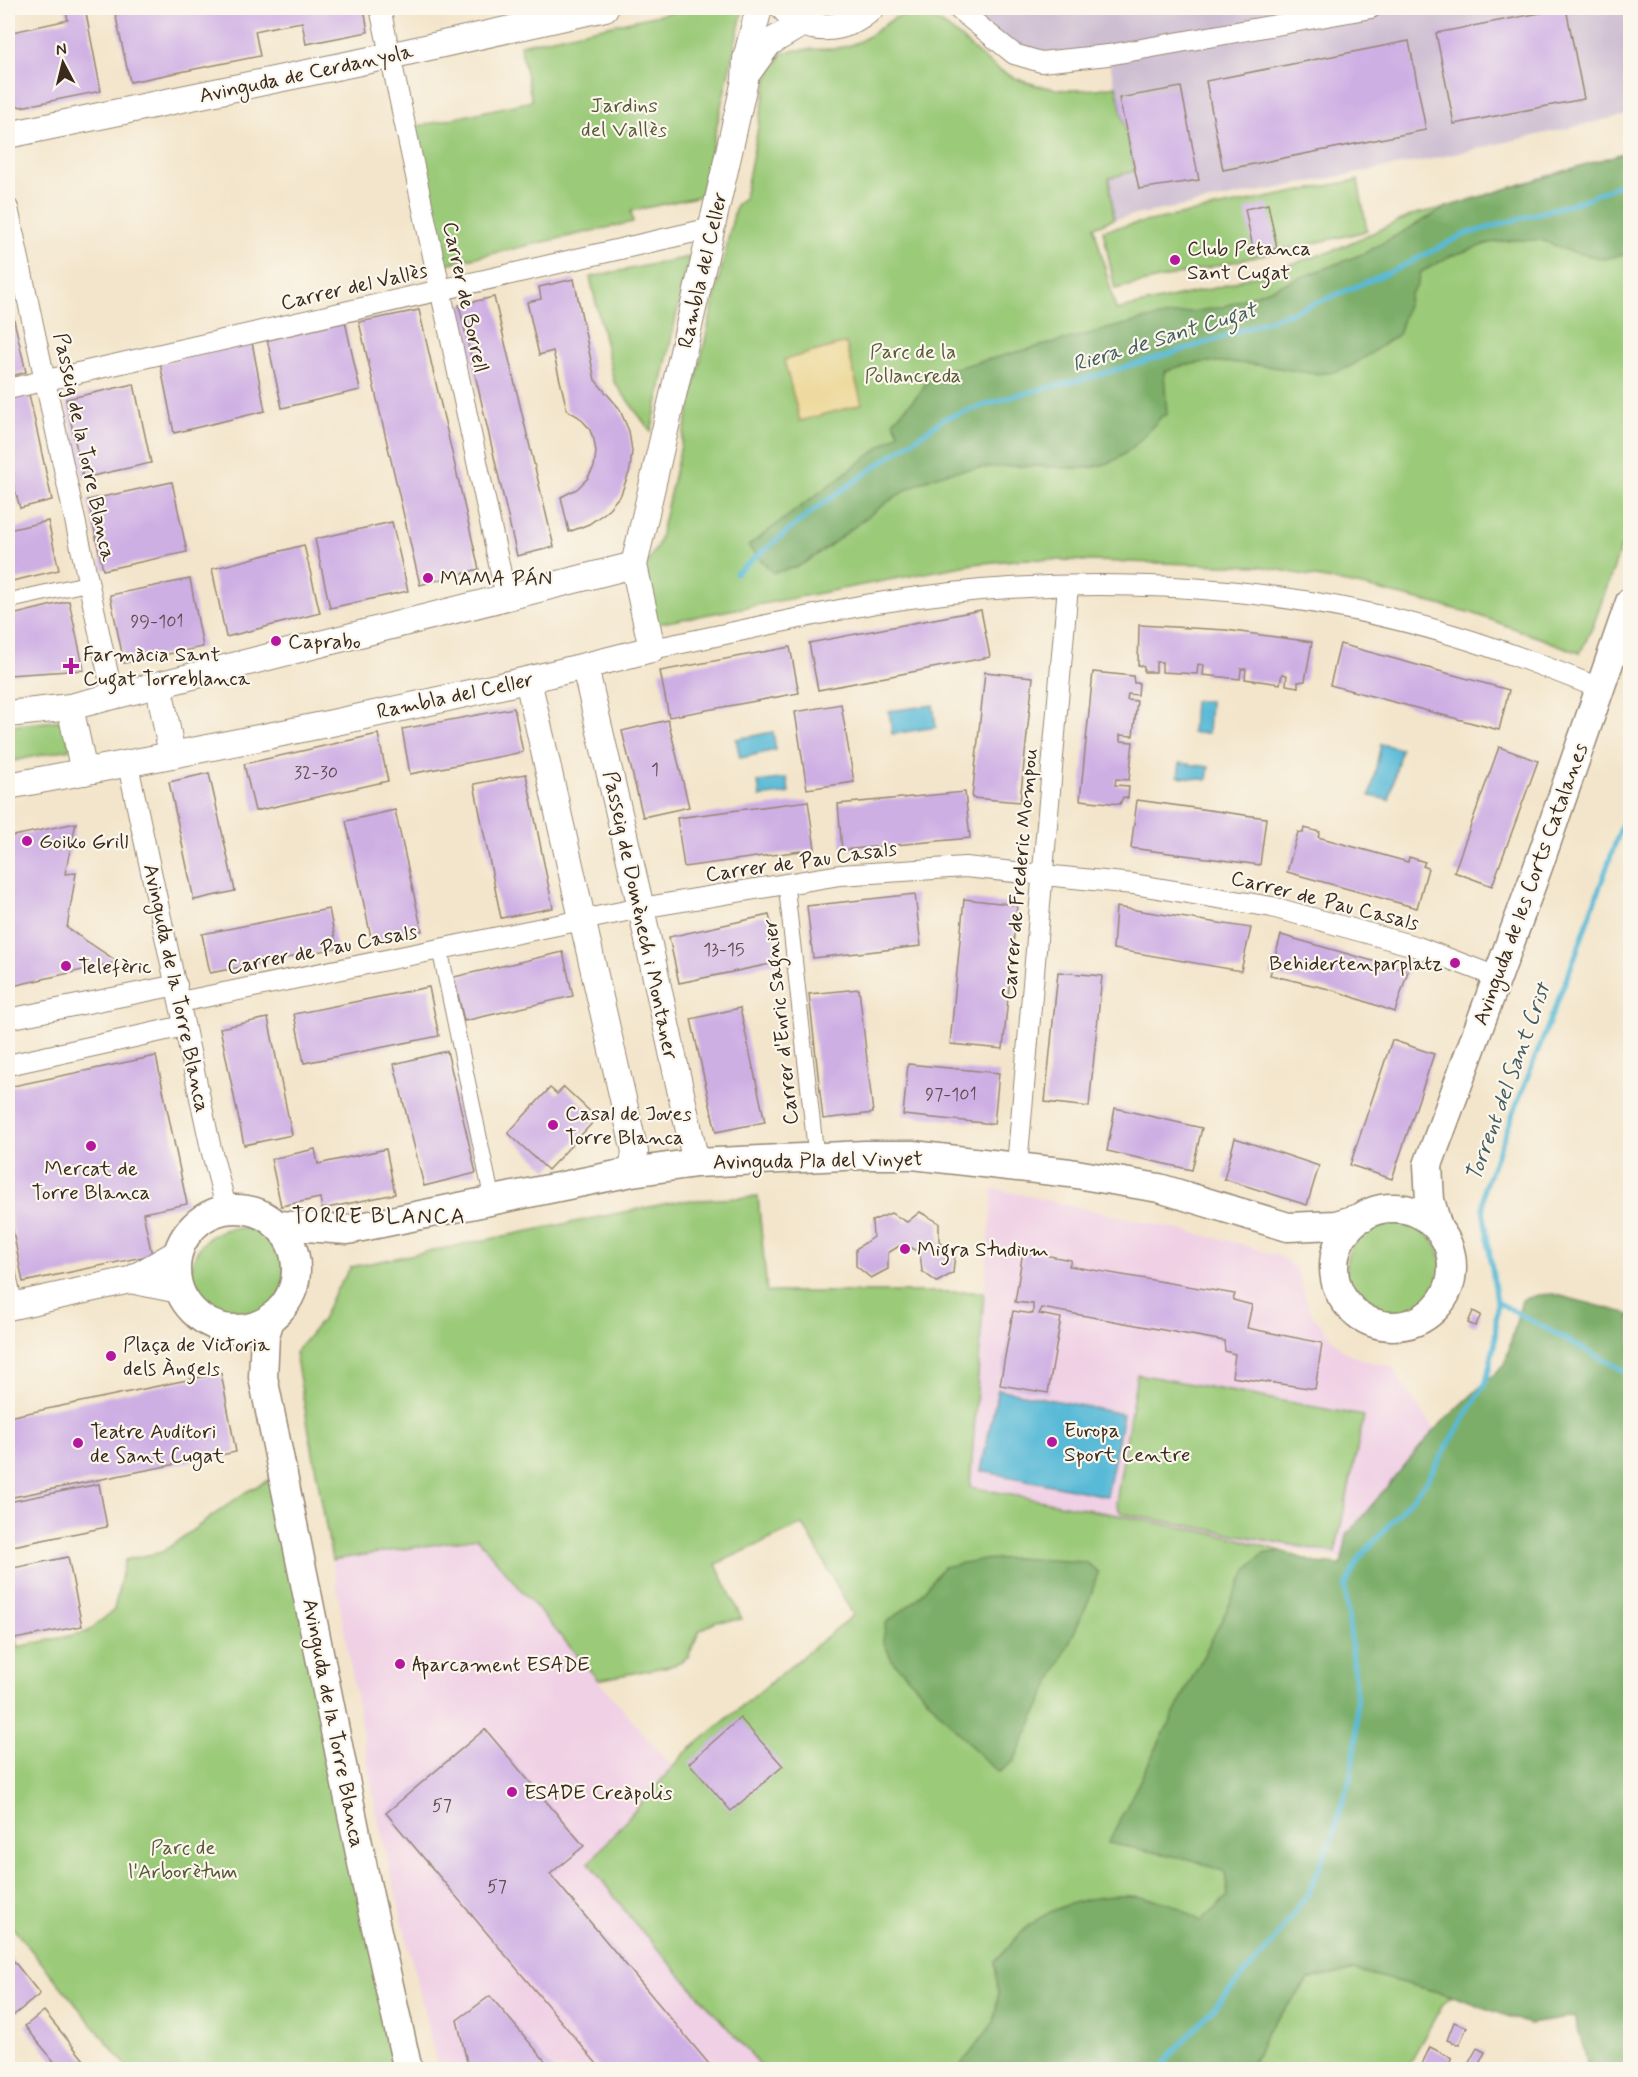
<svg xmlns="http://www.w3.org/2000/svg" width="1638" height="2077" viewBox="0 0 1638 2077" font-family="Mynerve,sans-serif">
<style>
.built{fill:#f0d0e5}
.industrial{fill:#cebed2}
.green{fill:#9bca79;stroke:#6b7a4c;stroke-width:1.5}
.forest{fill:#7cae69;stroke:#5c6c44;stroke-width:1.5}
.sand{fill:#eeda9e;stroke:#94825e;stroke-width:1.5}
.water{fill:#58bad7;stroke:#4a727a;stroke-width:1.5}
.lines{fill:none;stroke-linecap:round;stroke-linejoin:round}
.stream{stroke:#58bad7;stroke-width:5}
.building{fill:#ceafe4}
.pedestrian-casing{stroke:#978874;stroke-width:17}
.minor-casing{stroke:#978874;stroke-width:22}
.tertiary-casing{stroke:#978874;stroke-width:28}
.secondary-casing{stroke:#978874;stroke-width:31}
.pedestrian{stroke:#fff;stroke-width:15}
.minor{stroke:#fff;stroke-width:20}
.tertiary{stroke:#fff;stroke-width:26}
.secondary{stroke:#fff;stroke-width:28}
.poi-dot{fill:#b5179e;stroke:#fbf7ec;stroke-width:2}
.labels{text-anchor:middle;stroke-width:4.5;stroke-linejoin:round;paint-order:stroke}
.number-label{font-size:18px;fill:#604b50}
.street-label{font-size:21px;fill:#3b2a1e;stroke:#fbf7ec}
.park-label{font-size:21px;fill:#585a39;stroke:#fbf7ec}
.poi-label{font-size:21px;fill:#3b2a1e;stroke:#fbf7ec;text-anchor:start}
.water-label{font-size:22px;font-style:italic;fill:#455c5f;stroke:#fbf7ec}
.neighbourhood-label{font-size:22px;letter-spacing:1.5px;fill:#3b2a1e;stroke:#fbf7ec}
</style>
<rect width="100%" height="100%" fill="#fbf7ec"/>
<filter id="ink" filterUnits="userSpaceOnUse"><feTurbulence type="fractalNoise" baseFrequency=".0167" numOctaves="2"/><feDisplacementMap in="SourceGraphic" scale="12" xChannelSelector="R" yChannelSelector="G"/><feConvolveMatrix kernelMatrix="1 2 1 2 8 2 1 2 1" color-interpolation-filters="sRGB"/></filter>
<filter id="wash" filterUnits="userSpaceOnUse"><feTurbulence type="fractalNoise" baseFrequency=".008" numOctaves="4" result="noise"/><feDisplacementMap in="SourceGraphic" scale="24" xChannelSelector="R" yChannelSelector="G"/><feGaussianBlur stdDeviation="1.35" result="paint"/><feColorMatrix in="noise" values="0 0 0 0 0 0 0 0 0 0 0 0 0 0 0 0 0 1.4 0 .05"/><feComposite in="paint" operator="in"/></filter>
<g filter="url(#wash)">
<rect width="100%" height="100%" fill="#f3e5cb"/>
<g class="built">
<polygon points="993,1188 1238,1243 1283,1258 1296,1269 1310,1312 1341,1349 1361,1360 1391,1366 1434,1430 1347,1534 1342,1559 969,1487"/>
<polygon points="477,1538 672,1767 589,1863 632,1920 764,2069 438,2069 377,1816 332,1560"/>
</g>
<polygon class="industrial" points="957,8 1630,8 1630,114 1432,159 1114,219 1109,178 1135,171 1108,55 1041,62"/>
<g class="green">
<polygon points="691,8 740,8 742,13 701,196 631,211 633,222 445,264 414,127 532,101 520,45"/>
<path d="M909,13C947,14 969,52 1000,70C1034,91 1077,94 1116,86L1135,171L1109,178L1114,219L1094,227L1116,310L1219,287L1332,251L1415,214L1447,207L1630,151V522L1593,626L1580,653L1472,613L1362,586L1259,566L1026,559L973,564L657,624L644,569L659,542L736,205L744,199L768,77L784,52C807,46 830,53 853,44C876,36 889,16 909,13Z"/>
<polygon points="1358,180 1367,231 1115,289 1103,230"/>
<polygon points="689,257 651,432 614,382 590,277"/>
<polygon points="65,720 70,749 8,762 8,726"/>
<polygon points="758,1197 767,1292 984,1292 970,1487 1232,1537 1281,1551 1260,1563 1313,1784 1098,2069 764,2069 632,1920 589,1863 684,1754 853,1615 803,1524 716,1564 742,1619 716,1622 700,1630 688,1657 674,1665 598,1680 477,1538 332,1560 295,1353 322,1320 332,1297 351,1267 679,1201"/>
<circle cx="1394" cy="1269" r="48"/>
<circle cx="238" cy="1275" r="47"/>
<polygon points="1137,1374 1364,1416 1335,1553 1121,1513 1116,1503"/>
<polygon points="282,1473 407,2069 129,2069 8,1922 8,1633 15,1639 18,1647 87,1632 114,1610 125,1560 162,1552 246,1492"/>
<polygon points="1355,1970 1453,1996 1444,2002 1406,2069 1250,2070 1267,2032 1308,1980"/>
</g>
<g class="forest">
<path d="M1630,151V253L1604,259L1569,251L1541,240H1514L1490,243L1451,256L1421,272L1417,286L1411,292L1398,335C1378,346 1356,368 1334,372C1315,376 1297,371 1278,368C1242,362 1198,357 1164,372L1167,415L1162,416C1148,431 1131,453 1111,462C1086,473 1056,466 1029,466C1002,466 974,467 947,473C895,486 853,532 809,560L797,567L773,573L748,546L899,433L893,421L919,394L932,374L1146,319L1223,307L1365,253L1447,207Z"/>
<path d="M1553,1294L1630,1314V2069H1589L1575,2017L1529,2024L1453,1996L1354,1970L1308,1980L1267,2032L1250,2069H958L994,2022L998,1995L995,1961C1005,1951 1013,1940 1024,1930C1061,1897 1121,1888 1168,1903C1179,1907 1190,1915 1201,1921L1228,1896L1225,1872L1193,1860L1108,1843L1247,1570L1263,1554L1281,1551L1316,1563L1341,1565L1347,1535L1434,1430L1505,1364L1522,1300L1538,1295Z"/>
<polygon points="1014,1558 1086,1562 1098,1572 1090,1598 1014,1761 999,1772 984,1760 892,1660 883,1641 886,1623 917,1599 943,1567 979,1560"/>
</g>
<polygon class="sand" points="846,343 862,404 800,421 784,360"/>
<g class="water">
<polygon points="1194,701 1210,701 1208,733 1192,733"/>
<polygon points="933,705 936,727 892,734 889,711"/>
<polygon points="773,732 776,750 740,758 736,739"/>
<polygon points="1381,744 1401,749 1389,800 1370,796"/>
<polygon points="1180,763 1209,767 1207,780 1178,776"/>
<polygon points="787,778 789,793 760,797 758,782"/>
<polygon points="998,1389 1123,1414 1107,1496 981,1471"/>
</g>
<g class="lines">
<g class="stream">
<polyline points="736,573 814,510 945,418 1017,395 1085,379 1212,341 1324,300 1397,269 1463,235 1581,201 1630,180"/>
<polyline points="1497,1302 1630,1374"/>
<polyline points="1161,2070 1170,2056 1269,1947 1309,1892 1332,1837 1350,1779 1357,1736 1356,1687 1345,1587 1358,1560 1426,1482 1486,1382 1495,1341 1497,1302 1483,1208 1484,1188 1576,954 1630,802"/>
</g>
</g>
<g id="blocks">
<g class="building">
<polygon points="65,8 85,8 101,91 21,107 10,103 8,101 8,33 68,20"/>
<polygon points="114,8 364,8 368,32 306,44 302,22 278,26 255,31 260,56 130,82"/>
<polygon points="1566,8 1584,99 1454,124 1436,33"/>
<polygon points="1409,41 1426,130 1223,170 1206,81"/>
<polygon points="1181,87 1199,180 1139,189 1119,98"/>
<polygon points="1268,204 1277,248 1254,253 1245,209"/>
<polygon points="574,279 595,380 619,408 629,431 632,451 630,470 621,494 606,512 589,524 569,532 561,497 577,489 587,479 594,467 596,452 594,440 589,428 579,417 567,410 553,351 539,355 527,302 541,299 539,287"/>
<polygon points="8,294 26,372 8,377"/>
<polygon points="494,297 554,547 517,556 459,305"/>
<polygon points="419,310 479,569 420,585 359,322"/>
<polygon points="345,321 360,390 282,408 267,339"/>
<polygon points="252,342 265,411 174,433 160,363"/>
<polygon points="134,384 151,463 83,478 66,399"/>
<polygon points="29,394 52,500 20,508 8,465 8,398"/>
<polygon points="172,482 187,552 103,570 88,500"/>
<polygon points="48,521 59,570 8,582 8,530"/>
<polygon points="392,522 408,591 330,608 315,539"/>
<polygon points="304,545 320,613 226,637 212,569"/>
<polygon points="190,579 203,647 124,663 110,595"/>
<polygon points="69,601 84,670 8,675 8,616"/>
<polygon points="981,610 990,657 818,690 809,643"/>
<polygon points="1139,625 1226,630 1312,642 1305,681 1298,682 1298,687 1286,685 1287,675 1282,674 1280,684 1245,679 1246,669 1241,669 1240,679 1203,675 1204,665 1198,664 1197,674 1162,672 1162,662 1156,662 1156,672 1144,672 1144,667 1138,665"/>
<polygon points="1340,644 1509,690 1499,730 1330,685"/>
<polygon points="790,647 799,693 669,717 660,671"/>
<polygon points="985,672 1033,677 1020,802 972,798"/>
<polygon points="1093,672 1133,676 1134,683 1139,683 1138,695 1128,694 1127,700 1137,701 1133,736 1120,735 1120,741 1133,742 1129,780 1116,779 1115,785 1129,786 1128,798 1123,797 1120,804 1080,800"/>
<polygon points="841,704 854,782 807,789 795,712"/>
<polygon points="514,708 523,752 410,774 402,729"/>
<polygon points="668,720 689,807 643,817 622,731"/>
<polygon points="378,734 388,781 255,811 244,764"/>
<polygon points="1499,747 1538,761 1492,886 1454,872"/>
<polygon points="209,773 235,891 194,900 169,782"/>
<polygon points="526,774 553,908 501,918 474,784"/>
<polygon points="965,792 970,838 842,850 838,804"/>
<polygon points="1137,800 1266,818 1260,865 1131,848"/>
<polygon points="808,801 815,849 684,867 677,818"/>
<polygon points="395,810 422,931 372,942 346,821"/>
<polygon points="76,823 65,874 76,873 67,928 118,962 8,987 8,837"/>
<polygon points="1304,828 1320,832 1318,837 1408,862 1409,857 1425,862 1423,866 1428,868 1417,908 1287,872 1298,832 1303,833"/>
<polygon points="915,894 921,946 813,958 807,906"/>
<polygon points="964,899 1017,905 1003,1049 950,1044"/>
<polygon points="1116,907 1251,928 1241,971 1113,949"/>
<polygon points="329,909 337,948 210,973 202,934"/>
<polygon points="769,915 780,962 679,983 669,937"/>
<polygon points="1281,935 1408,971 1395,1012 1333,990 1270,975"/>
<polygon points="563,952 573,996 464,1021 454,977"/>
<polygon points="1058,972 1102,976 1089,1107 1045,1102"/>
<polygon points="429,987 439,1036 304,1063 294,1014"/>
<polygon points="859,989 873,1113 823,1119 809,994"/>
<polygon points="740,1008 765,1122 716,1132 691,1019"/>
<polygon points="268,1018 292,1135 244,1145 220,1028"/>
<polygon points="1392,1040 1434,1054 1392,1179 1350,1165"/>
<polygon points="447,1051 476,1173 424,1186 394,1064"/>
<polygon points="156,1056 187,1204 143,1213 152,1255 23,1282 8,1205 8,1087"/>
<polygon points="908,1064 999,1073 994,1124 903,1115"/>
<polygon points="564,1087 597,1118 548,1170 508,1133 550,1088 557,1094"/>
<polygon points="1115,1108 1202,1128 1192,1170 1107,1151"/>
<polygon points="1235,1138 1319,1166 1307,1205 1224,1179"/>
<polygon points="315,1149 318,1164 386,1149 395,1194 322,1209 320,1198 281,1206 271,1159"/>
<polygon points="920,1212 939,1223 939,1242 955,1254 953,1273 937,1282 922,1271 920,1253 904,1243 888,1253 888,1269 871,1278 856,1266 856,1249 873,1237 872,1221 891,1213 907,1222"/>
<polygon points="1023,1251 1071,1260 1069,1266 1235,1294 1233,1300 1252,1305 1247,1328 1322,1343 1315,1389 1232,1377 1235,1354 1225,1351 1224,1341 1042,1308 1039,1314 1061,1318 1048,1393 1000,1385 1013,1311 1033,1314 1033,1304 1015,1302"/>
<polygon points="1473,1311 1481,1315 1475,1326 1468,1323"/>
<polygon points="221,1373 236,1452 8,1498 8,1417"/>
<polygon points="99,1484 107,1527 8,1547 8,1502"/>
<polygon points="68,1557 82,1626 15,1639 8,1613 8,1569"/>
<polygon points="740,1718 783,1766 731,1811 689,1763"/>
<polygon points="485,1729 584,1846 550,1874 714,2070 602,2070 386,1813"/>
<polygon points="8,1954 40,1994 9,2019 8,2018"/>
<polygon points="490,1996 553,2070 469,2070 457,2020"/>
<polygon points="44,2011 88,2065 83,2070 61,2070 25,2026"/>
<polygon points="1454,2022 1467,2027 1459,2045 1447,2040"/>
<polygon points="1430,2047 1452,2058 1446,2070 1419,2070"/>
<polygon points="1477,2048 1485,2052 1476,2070 1465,2070"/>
</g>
</g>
</g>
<g filter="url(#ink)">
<use href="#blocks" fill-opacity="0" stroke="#978874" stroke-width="1.5"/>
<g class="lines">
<defs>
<g id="pedestrian">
<polyline points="8,601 89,583"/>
<polyline points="786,884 816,1155"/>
<polyline points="440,950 492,1199"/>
<polyline points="8,1272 15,1305"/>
</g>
<g id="minor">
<polyline points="380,8 506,597"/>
<polyline points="957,8 1014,54 1041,62 1108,55 1371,8"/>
<polyline points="8,208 113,697"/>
<polyline points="8,389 712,228"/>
<path d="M652,649C725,635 798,617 871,604C1063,572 1267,579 1453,635C1503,650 1551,669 1599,688"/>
<polyline points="128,765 211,1149 227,1211"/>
<polyline points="180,1002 641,908 840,875 965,867 1133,884 1272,907 1418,947 1497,977"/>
<polyline points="8,1019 177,985"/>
<polyline points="8,1065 184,1026"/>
<polyline points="1017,1166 1068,586"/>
</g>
<g id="tertiary">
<path d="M784,8C807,36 846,31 871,8"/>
<polyline points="749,71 769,43 803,23"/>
<polyline points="8,135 389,56 605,8"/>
<polyline points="585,667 641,908 696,1163"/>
<polyline points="528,680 635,1152 632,1172"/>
<polyline points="159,686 172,755"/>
<polyline points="70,707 84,772"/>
<polyline points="8,714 70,707 634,565"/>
<path d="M8,786C223,746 440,704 652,649L634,565L726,165L745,80L746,59L759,8"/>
<polyline points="130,1280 179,1290"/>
<polyline points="8,1307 130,1280 177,1253"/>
</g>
<g id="secondary">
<circle cx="1393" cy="1267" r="59"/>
<circle cx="236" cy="1269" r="60"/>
<polyline points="279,1225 347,1230 632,1172 696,1163 865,1155 913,1155 1070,1173 1159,1188 1288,1227 1336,1225 1363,1217"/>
<polyline points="1438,1228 1430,1200 1428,1165 1538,867 1630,602"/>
<polyline points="271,1317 265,1335 263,1377 365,1878 408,2070"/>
</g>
</defs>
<use href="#pedestrian" class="pedestrian-casing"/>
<use href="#minor" class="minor-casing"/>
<use href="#tertiary" class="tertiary-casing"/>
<use href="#secondary" class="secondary-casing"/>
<use href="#pedestrian" class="pedestrian"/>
<use href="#minor" class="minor"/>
<use href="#tertiary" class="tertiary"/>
<use href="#secondary" class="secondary"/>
</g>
</g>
<g class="poi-dot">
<circle cx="1175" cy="260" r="6"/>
<circle cx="428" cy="578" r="6"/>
<circle cx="276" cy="641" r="6"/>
<path d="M68 657h6v6h6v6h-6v6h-6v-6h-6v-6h6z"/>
<circle cx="27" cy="841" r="6"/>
<circle cx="1455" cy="963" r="6"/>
<circle cx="66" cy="966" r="6"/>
<circle cx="553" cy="1125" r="6"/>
<circle cx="91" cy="1146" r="6"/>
<circle cx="905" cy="1249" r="6"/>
<circle cx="111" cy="1356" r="6"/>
<circle cx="1052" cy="1442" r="6"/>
<circle cx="78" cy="1443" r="6"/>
<circle cx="400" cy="1664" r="6"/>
<circle cx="512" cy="1792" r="6"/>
</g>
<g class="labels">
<g class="number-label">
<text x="157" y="627">99-101</text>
<text x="655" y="775">1</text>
<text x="316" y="778">32-30</text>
<text x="724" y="955">13-15</text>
<text x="951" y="1100">97-101</text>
<text x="442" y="1811">57</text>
<text x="497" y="1892">57</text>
</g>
<g class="street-label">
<text transform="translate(306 73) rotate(-12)" y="7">Avinguda de Cerdanyola</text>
<text transform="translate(702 270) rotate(-77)" y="7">Rambla del Celler</text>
<text transform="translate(354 286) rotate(-13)" y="7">Carrer del Vallès</text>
<text transform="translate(466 297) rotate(78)" y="7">Carrer de Borrell</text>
<text transform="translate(85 447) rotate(78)" y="7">Passeig de la Torre Blanca</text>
<text transform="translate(455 695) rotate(-12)" y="7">Rambla del Celler</text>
<text transform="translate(801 861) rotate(-8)" y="7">Carrer de Pau Casals</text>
<text transform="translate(1019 874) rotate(-85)" y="7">Carrer de Frederic Mompou</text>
<text transform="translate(1530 884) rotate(-70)" y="7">Avinguda de les Corts Catalanes</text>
<text transform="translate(1325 900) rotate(14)" y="7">Carrer de Pau Casals</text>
<text transform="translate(641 915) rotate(78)" y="7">Passeig de Domènech i Montaner</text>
<text transform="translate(322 949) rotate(-11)" y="7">Carrer de Pau Casals</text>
<text transform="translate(177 988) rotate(78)" y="7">Avinguda de la Torre Blanca</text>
<text transform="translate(780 1022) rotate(-96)" y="7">Carrer d'Enric Sagnier</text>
<text transform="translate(818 1160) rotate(-1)" y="7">Avinguda Pla del Vinyet</text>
<text transform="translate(334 1723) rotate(79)" y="7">Avinguda de la Torre Blanca</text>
</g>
<g class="park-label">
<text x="624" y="112">Jardins<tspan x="624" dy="24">del Vallès</tspan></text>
<text x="913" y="358">Parc de la<tspan x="913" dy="24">Pollancreda</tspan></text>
<text x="183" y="1854">Parc de<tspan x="183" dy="24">l'Arborètum</tspan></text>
</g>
<g class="poi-label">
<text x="1187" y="255">Club Petanca<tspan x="1187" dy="24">Sant Cugat</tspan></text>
<text x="440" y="585">MAMA PÁN</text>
<text x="288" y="648">Caprabo</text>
<text x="83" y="661">Farmàcia Sant<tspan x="83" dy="24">Cugat Torreblanca</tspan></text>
<text x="39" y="848">Goiko Grill</text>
<text x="1443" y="970" text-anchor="end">Behidertenparplatz</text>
<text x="78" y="973">Telefèric</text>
<text x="565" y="1120">Casal de Joves<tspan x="565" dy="24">Torre Blanca</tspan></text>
<text x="91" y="1175" text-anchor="middle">Mercat de<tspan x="91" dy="24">Torre Blanca</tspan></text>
<text x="917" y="1256">Migra Studium</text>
<text x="123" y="1351">Plaça de Victoria<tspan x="123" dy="24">dels Àngels</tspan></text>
<text x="1064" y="1437">Europa<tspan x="1064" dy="24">Sport Centre</tspan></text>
<text x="90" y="1438">Teatre Auditori<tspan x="90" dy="24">de Sant Cugat</tspan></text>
<text x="412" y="1671">Aparcament ESADE</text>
<text x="524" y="1799">ESADE Creàpolis</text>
</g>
<g class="water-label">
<text transform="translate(1164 336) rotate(-17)" y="8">Riera de Sant Cugat</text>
<text transform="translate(1507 1082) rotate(-70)" y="8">Torrent del Sant Crist</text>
</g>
<g class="neighbourhood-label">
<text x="379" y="1223">TORRE BLANCA</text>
</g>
</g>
<rect width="1638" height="2077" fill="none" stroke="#fbf7ec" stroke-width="30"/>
<g transform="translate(63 63) rotate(353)" stroke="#fbf7ec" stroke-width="4.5" paint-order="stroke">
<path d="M0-4.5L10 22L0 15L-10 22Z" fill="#3b2a1e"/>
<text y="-9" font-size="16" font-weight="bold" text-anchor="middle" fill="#3b2a1e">N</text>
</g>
</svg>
